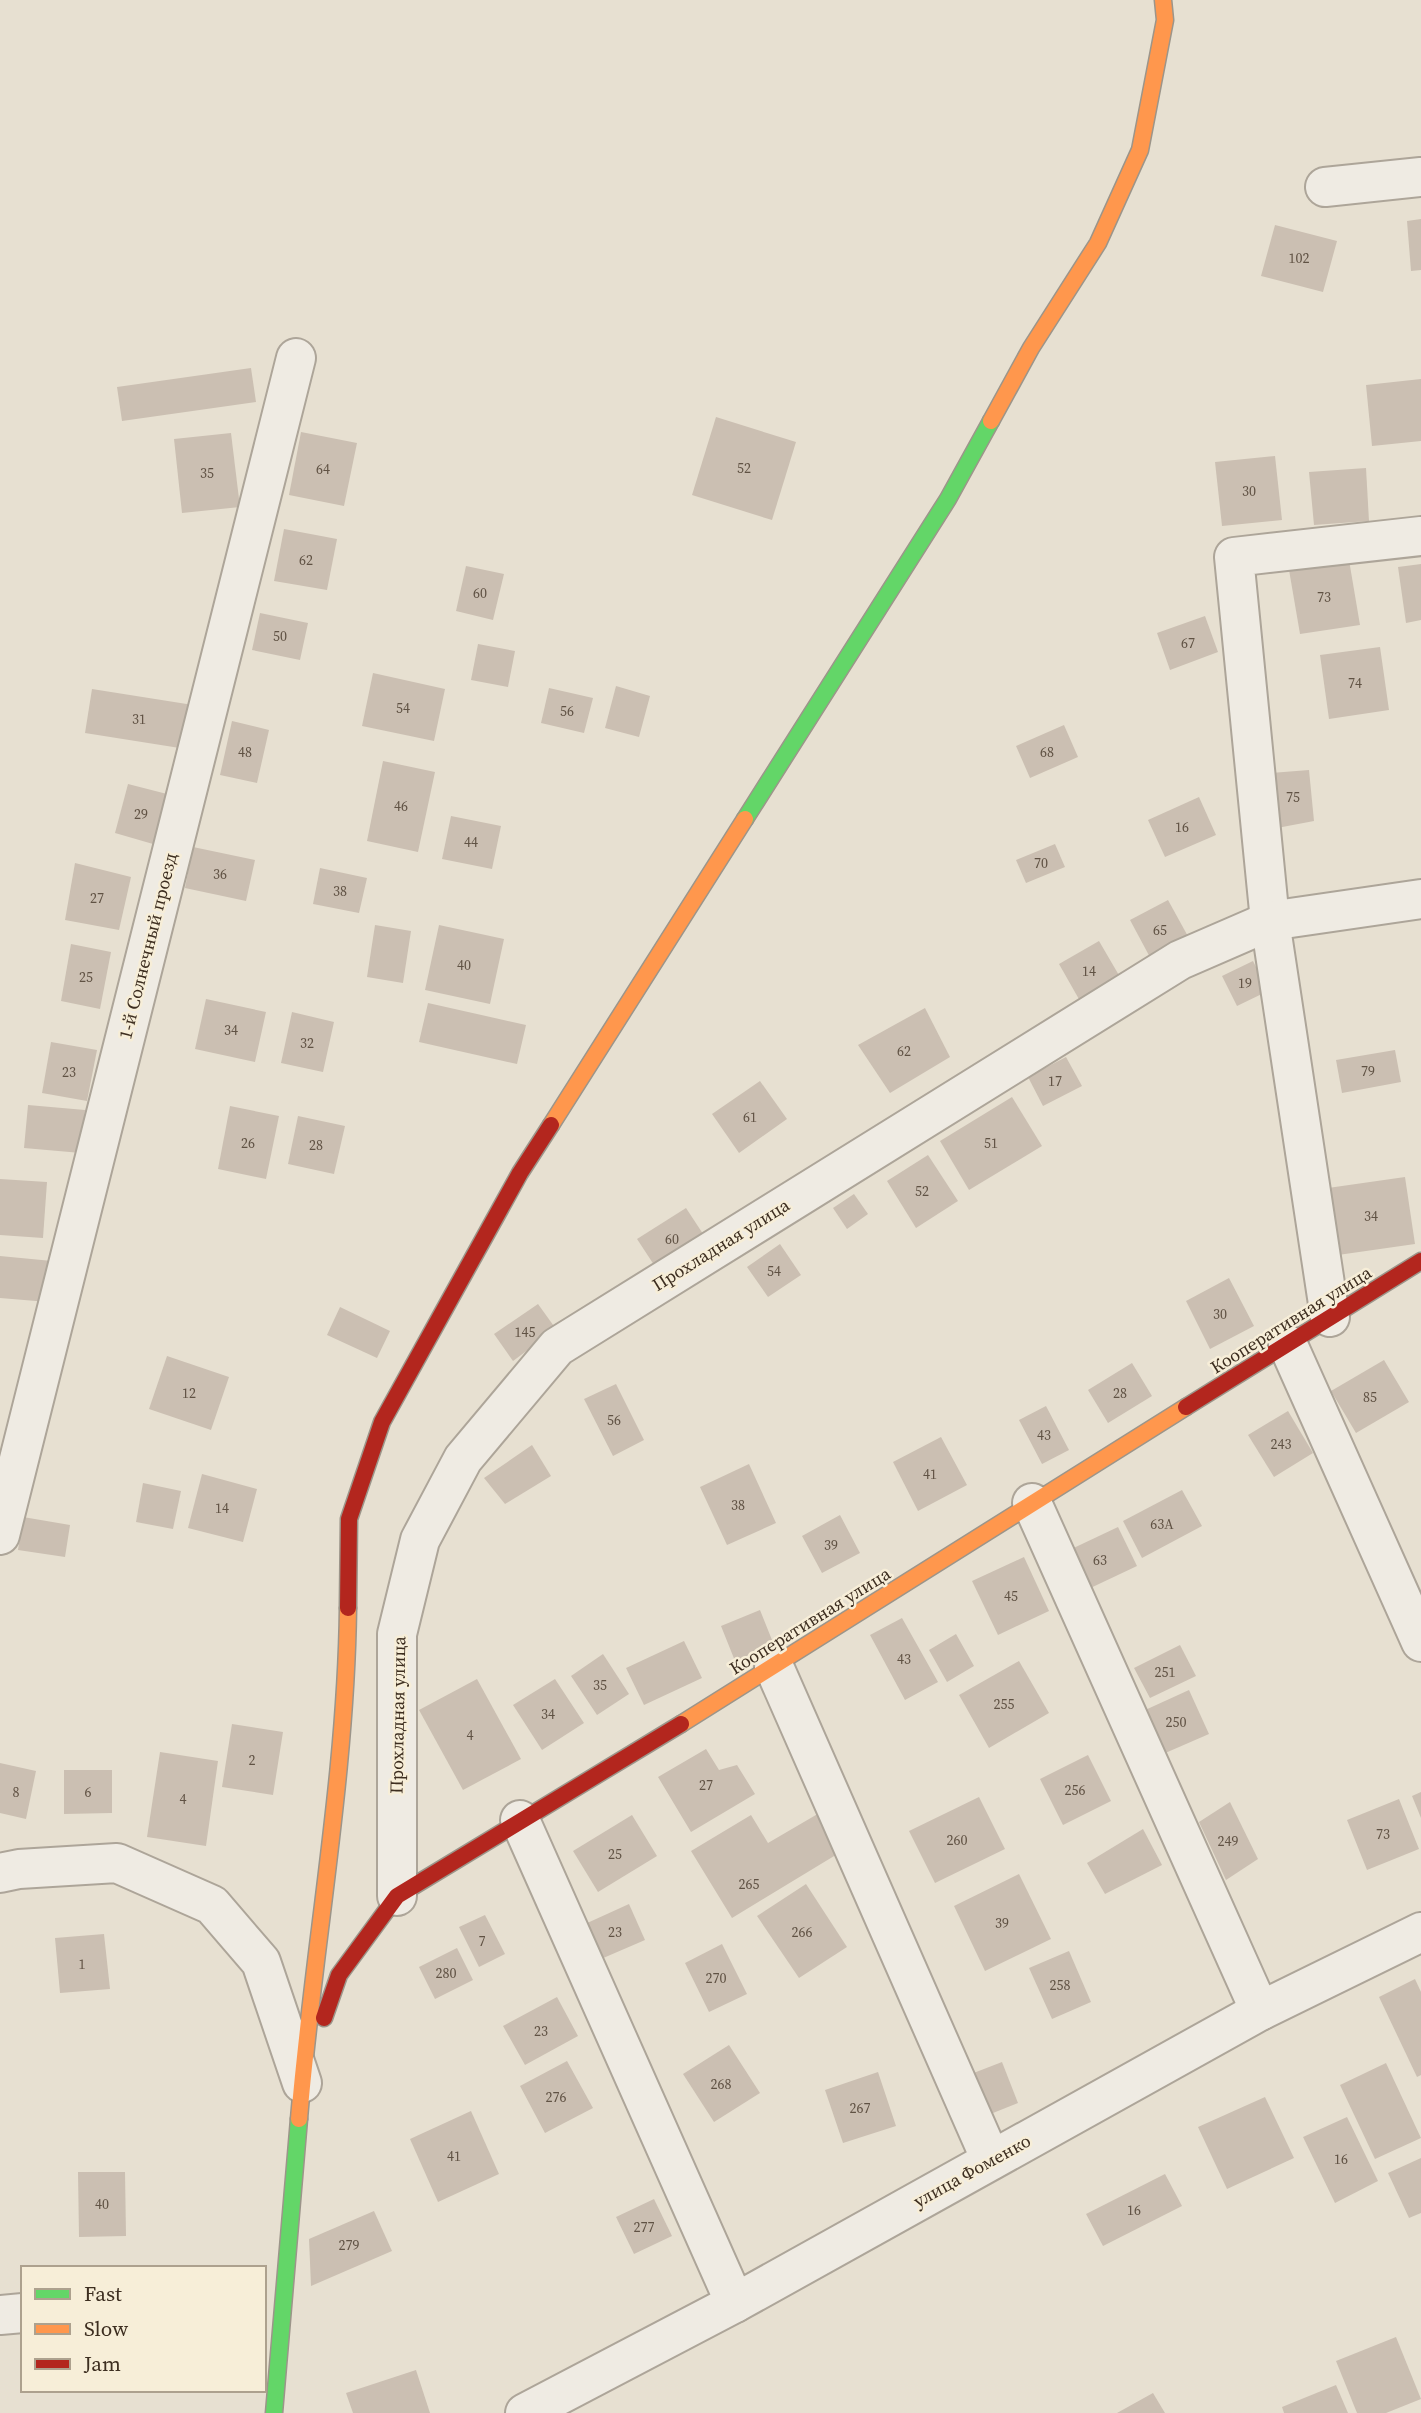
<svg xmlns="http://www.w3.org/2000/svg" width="1421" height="2413" viewBox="0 0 1421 2413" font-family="'Source Serif 4',serif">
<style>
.building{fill:#cbbfb2}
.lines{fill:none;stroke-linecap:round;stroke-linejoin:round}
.street-casing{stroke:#ada599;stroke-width:42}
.fast-casing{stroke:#9c958a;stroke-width:19}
.slow-casing{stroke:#9c958a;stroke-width:19}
.jam-casing{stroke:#9c958a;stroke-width:19}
.street{stroke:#efebe3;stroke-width:38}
.fast{stroke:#63d668;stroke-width:16}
.slow{stroke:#ff974d;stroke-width:16}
.jam{stroke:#b3261e;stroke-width:16}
.labels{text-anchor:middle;stroke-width:5;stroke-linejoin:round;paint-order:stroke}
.number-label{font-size:14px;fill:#605244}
.street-label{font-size:18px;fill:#3d2e20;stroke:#f7eed8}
</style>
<rect width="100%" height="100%" fill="#e7e0d1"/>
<g class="building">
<polygon points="1421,219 1421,270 1411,271 1407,221"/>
<polygon points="1275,225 1337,241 1323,292 1261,276"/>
<polygon points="251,368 256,402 122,421 117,387"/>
<polygon points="1421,379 1421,441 1372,446 1366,385"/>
<polygon points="716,417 796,442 772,520 692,495"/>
<polygon points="301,432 357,443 344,506 289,495"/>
<polygon points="231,433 240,507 182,513 174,439"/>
<polygon points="1275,456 1282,520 1222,526 1215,462"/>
<polygon points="1366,468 1369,521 1314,525 1309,472"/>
<polygon points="284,529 337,539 327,590 274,581"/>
<polygon points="1349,560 1360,625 1300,634 1289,570"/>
<polygon points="1421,564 1421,620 1406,623 1398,567"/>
<polygon points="466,566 504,574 493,620 456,611"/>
<polygon points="260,613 308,623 300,660 252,650"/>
<polygon points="1205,616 1218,652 1170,670 1157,633"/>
<polygon points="478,644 515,651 508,687 471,680"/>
<polygon points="1380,647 1389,710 1329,719 1320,655"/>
<polygon points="373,673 445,689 434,741 362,726"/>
<polygon points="616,686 650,696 639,737 605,728"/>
<polygon points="549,688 593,698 584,733 541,723"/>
<polygon points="92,689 193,705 186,749 85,733"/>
<polygon points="232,721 269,730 257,783 220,775"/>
<polygon points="1064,725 1078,757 1030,778 1016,746"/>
<polygon points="383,761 435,772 418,852 367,841"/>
<polygon points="1309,770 1314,821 1277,828 1271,773"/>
<polygon points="128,784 167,794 153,844 115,833"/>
<polygon points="1199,797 1216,835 1165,857 1148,820"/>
<polygon points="451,816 501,826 492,869 442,859"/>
<polygon points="1055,844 1065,867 1026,883 1016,860"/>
<polygon points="193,847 255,860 246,901 185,888"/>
<polygon points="75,863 131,877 119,930 65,920"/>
<polygon points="320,868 367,878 359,913 313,904"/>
<polygon points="1168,900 1190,940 1152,961 1130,920"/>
<polygon points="375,925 411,931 403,983 367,977"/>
<polygon points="439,925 504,939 490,1004 425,990"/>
<polygon points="1099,941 1120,977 1080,1001 1059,964"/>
<polygon points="71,944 111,952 100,1009 61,1001"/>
<polygon points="1253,961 1268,991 1237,1006 1222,976"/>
<polygon points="206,999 266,1012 255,1062 195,1049"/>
<polygon points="428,1003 526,1025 517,1064 419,1042"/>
<polygon points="925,1008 950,1057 890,1093 858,1045"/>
<polygon points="292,1012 334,1022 323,1072 281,1063"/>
<polygon points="51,1042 97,1050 87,1101 42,1093"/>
<polygon points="1395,1050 1401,1082 1342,1093 1336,1060"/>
<polygon points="1066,1057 1082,1086 1043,1106 1028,1077"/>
<polygon points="760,1081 787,1119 739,1153 712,1114"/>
<polygon points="1012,1097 1042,1146 969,1190 940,1141"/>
<polygon points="28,1105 85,1110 81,1153 24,1148"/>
<polygon points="230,1106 279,1116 266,1179 218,1169"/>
<polygon points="298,1116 345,1126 334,1174 288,1164"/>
<polygon points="928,1155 958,1201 916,1228 887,1181"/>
<polygon points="1405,1177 1415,1244 1338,1255 1328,1188"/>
<polygon points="0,1179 47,1182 43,1238 0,1235"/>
<polygon points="854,1194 868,1214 847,1229 833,1208"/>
<polygon points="686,1208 707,1240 658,1271 637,1239"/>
<polygon points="780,1244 801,1275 768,1297 747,1267"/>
<polygon points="0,1256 52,1261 48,1302 0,1298"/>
<polygon points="1229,1278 1254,1326 1210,1349 1186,1301"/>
<polygon points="538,1304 556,1329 513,1361 494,1334"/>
<polygon points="340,1307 390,1331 377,1358 327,1335"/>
<polygon points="167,1356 229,1377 211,1430 149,1409"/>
<polygon points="1384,1360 1409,1402 1356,1433 1331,1391"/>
<polygon points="1132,1363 1152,1396 1108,1423 1088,1390"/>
<polygon points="616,1384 644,1440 613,1456 584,1399"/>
<polygon points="1046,1406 1069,1450 1042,1464 1019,1420"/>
<polygon points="1288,1411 1313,1453 1274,1477 1248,1435"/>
<polygon points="941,1437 967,1485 918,1511 893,1462"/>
<polygon points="532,1445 551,1476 505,1504 484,1478"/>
<polygon points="749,1464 776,1523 727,1545 700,1487"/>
<polygon points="202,1474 257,1489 243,1542 188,1528"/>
<polygon points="143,1483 181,1491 173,1529 136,1522"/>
<polygon points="1182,1490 1202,1526 1142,1558 1123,1521"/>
<polygon points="840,1515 860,1553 822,1573 802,1536"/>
<polygon points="23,1517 70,1525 65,1557 18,1550"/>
<polygon points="1118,1527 1137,1566 1082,1592 1063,1553"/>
<polygon points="1024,1557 1049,1611 998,1635 972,1581"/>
<polygon points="760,1610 774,1645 735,1661 721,1626"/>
<polygon points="902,1618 938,1682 905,1700 870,1635"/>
<polygon points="956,1634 974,1666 947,1682 929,1650"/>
<polygon points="684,1641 702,1678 644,1705 626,1668"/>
<polygon points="1180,1645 1196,1676 1150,1698 1134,1668"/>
<polygon points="603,1654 629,1694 597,1715 571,1676"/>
<polygon points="1019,1661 1049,1713 989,1748 959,1695"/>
<polygon points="477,1679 521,1759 463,1790 419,1710"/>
<polygon points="555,1679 584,1723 542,1750 513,1705"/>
<polygon points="1189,1690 1209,1734 1163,1754 1143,1711"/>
<polygon points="232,1724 283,1732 273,1795 222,1787"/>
<polygon points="706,1749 719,1770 737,1765 755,1794 691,1832 658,1777"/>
<polygon points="160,1752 218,1761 206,1846 147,1837"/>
<polygon points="1088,1755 1111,1801 1063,1825 1040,1779"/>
<polygon points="0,1763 36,1771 26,1819 0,1813"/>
<polygon points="64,1770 112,1770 112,1813 64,1814"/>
<polygon points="1421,1792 1421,1818 1412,1796"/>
<polygon points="979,1797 1005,1849 935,1883 909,1831"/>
<polygon points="1399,1799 1419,1849 1367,1870 1347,1820"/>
<polygon points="1230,1802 1258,1859 1226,1880 1199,1822"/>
<polygon points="821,1812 844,1850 732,1918 691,1851 751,1815 768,1843"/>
<polygon points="632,1815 657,1856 598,1892 573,1851"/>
<polygon points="1143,1829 1162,1865 1105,1894 1087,1863"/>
<polygon points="1019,1874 1051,1939 985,1971 954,1906"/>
<polygon points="806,1884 847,1947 799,1978 757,1916"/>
<polygon points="629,1904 645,1940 601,1959 585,1924"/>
<polygon points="485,1915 505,1954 479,1967 459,1927"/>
<polygon points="104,1934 110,1989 60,1993 55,1938"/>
<polygon points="722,1944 747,1994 709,2012 685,1963"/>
<polygon points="457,1948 473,1980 435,1999 419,1967"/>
<polygon points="1069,1951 1091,2002 1052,2019 1029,1968"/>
<polygon points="1415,1979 1421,1992 1421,2075 1417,2077 1379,1997"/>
<polygon points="557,1997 578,2036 525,2065 503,2026"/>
<polygon points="729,2045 760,2093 714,2122 683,2074"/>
<polygon points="567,2061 593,2108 545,2133 520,2086"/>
<polygon points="1002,2062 1018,2103 988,2115 971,2074"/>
<polygon points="1386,2063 1421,2138 1375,2159 1340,2085"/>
<polygon points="878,2072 896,2126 843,2143 825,2090"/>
<polygon points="1265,2097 1294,2158 1227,2189 1198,2127"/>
<polygon points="471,2111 499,2174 438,2202 410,2139"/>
<polygon points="1347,2117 1378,2181 1335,2203 1303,2137"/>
<polygon points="1421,2158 1421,2213 1409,2218 1388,2173"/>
<polygon points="78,2172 125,2172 126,2236 79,2237"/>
<polygon points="1165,2174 1182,2206 1103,2246 1086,2214"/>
<polygon points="654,2199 672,2236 634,2254 616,2217"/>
<polygon points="374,2211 392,2251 311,2286 309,2239"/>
<polygon points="1396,2337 1421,2399 1386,2413 1357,2413 1336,2361"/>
<polygon points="416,2370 430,2413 353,2413 346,2393"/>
<polygon points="1336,2385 1348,2413 1284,2413 1282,2407"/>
<polygon points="1153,2393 1165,2413 1117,2413"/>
</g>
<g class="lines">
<defs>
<g id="street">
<polyline points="1325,187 1421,177"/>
<polyline points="1330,1317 1270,921 1234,557 1421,536"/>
<polyline points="1288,1345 1421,1642"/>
<polyline points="1032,1503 1260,2011"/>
<polyline points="0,1535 296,358"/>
<polyline points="774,1667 991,2160"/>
<polyline points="520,1820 735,2303"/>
<polyline points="0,1873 19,1869 117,1863 212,1905 261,1962 302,2083"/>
<polyline points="397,1896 397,1634 420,1540 463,1459 557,1347 1180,960 1270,921 1421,899"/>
<polyline points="0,2315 23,2313"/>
<polyline points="525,2413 735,2303 1260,2011 1421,1932"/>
</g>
<g id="fast">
<polyline points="745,819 948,499 991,421"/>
<polyline points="274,2413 299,2119"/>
</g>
<g id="slow">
<polyline points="991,421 1031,348 1098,243 1140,150 1165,20 1163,0"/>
<polyline points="551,1125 745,819"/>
<polyline points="681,1724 1186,1407"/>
<path d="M299,2119C313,1949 346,1780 348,1608"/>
</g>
<g id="jam">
<polyline points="1186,1407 1421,1261"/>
<polyline points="348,1608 349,1519 382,1422 520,1173 551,1125"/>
<polyline points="324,2018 339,1975 397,1896 681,1724"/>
</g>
</defs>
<use href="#street" class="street-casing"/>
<use href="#fast" class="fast-casing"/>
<use href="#slow" class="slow-casing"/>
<use href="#jam" class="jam-casing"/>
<use href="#street" class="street"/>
<use href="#fast" class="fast"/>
<use href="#slow" class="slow"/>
<use href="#jam" class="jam"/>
</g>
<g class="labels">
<g class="number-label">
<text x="1299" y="263">102</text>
<text x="744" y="473">52</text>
<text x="323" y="474">64</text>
<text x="207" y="478">35</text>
<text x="1249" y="496">30</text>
<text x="306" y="565">62</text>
<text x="480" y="598">60</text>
<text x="1324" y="602">73</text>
<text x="280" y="641">50</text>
<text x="1188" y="648">67</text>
<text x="1355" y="688">74</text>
<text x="403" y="713">54</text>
<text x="567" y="716">56</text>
<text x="139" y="724">31</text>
<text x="245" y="757">48</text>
<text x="1047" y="757">68</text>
<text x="1293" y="802">75</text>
<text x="401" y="811">46</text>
<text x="141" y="819">29</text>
<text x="1182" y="832">16</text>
<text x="471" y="847">44</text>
<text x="1041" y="868">70</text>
<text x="220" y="879">36</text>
<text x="340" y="896">38</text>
<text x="97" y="903">27</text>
<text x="1160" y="935">65</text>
<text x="464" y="970">40</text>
<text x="1089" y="976">14</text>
<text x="86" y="982">25</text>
<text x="1245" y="988">19</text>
<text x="231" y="1035">34</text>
<text x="307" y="1048">32</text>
<text x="904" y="1056">62</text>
<text x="1368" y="1076">79</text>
<text x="69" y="1077">23</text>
<text x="1055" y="1086">17</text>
<text x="750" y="1122">61</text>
<text x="248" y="1148">26</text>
<text x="991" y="1148">51</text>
<text x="316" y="1150">28</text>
<text x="922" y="1196">52</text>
<text x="1371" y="1221">34</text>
<text x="672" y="1244">60</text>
<text x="774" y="1276">54</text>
<text x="1220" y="1319">30</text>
<text x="525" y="1337">145</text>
<text x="189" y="1398">12</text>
<text x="1120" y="1398">28</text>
<text x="1370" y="1402">85</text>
<text x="614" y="1425">56</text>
<text x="1044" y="1440">43</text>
<text x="1281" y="1449">243</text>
<text x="930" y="1479">41</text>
<text x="738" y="1510">38</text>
<text x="222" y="1513">14</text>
<text x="1162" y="1529">63А</text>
<text x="831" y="1550">39</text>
<text x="1100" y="1565">63</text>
<text x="1011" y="1601">45</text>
<text x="904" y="1664">43</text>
<text x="1165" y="1677">251</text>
<text x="600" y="1690">35</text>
<text x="1004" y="1709">255</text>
<text x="548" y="1719">34</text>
<text x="1176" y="1727">250</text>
<text x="470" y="1740">4</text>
<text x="252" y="1765">2</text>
<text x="706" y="1790">27</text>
<text x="1075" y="1795">256</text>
<text x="16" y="1797">8</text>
<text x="88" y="1797">6</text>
<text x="183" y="1804">4</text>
<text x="1383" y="1839">73</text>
<text x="957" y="1845">260</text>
<text x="1228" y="1846">249</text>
<text x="615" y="1859">25</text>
<text x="749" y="1889">265</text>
<text x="1002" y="1928">39</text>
<text x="615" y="1937">23</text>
<text x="802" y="1937">266</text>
<text x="482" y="1946">7</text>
<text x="82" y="1969">1</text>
<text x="446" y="1978">280</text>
<text x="716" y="1983">270</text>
<text x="1060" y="1990">258</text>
<text x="541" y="2036">23</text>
<text x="721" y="2089">268</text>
<text x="556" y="2102">276</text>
<text x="860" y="2113">267</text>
<text x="454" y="2161">41</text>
<text x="1341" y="2164">16</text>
<text x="102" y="2209">40</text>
<text x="1134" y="2215">16</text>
<text x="644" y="2232">277</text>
<text x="349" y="2250">279</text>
</g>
<g class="street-label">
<text transform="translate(148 946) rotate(-76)" y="6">1-й Солнечный проезд</text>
<text transform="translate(721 1245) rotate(-32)" y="6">Прохладная улица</text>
<text transform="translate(1291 1320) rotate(-32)" y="6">Кооперативная улица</text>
<text transform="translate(810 1621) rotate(-32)" y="6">Кооперативная улица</text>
<text transform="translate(398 1715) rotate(-89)" y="6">Прохладная улица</text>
<text transform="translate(972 2171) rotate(-29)" y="6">улица Фоменко</text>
</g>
</g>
<rect x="21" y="2266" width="245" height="126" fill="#f7eed8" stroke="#ada18e" stroke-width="2"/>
<rect x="35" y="2289" width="35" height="10" fill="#63d668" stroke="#ada18e" stroke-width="2"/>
<text x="84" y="2301" font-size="21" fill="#3d2e20">Fast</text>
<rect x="35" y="2324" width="35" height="10" fill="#ff974d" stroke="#ada18e" stroke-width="2"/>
<text x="84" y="2336" font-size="21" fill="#3d2e20">Slow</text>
<rect x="35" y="2359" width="35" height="10" fill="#b3261e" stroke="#ada18e" stroke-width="2"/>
<text x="84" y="2371" font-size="21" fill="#3d2e20">Jam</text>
</svg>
